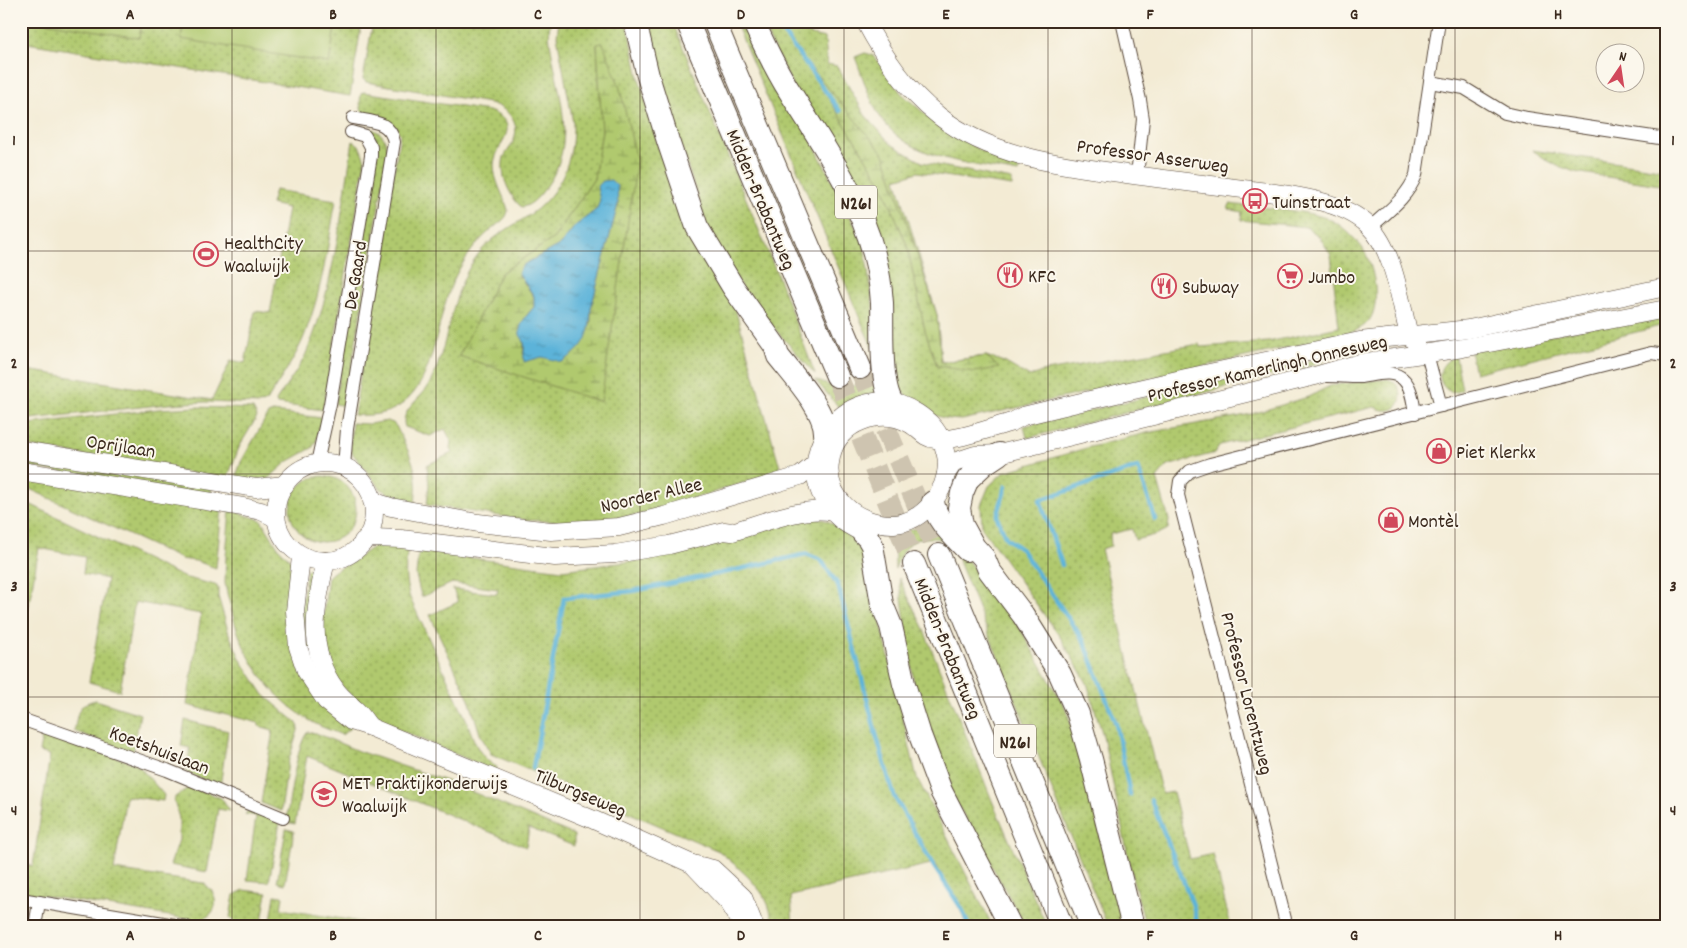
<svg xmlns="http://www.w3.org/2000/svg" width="1687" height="948" viewBox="0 0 1687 948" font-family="Dekko,sans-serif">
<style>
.grass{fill:url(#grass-dots);stroke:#767a46;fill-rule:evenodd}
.wetland{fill:url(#wetland-marsh);stroke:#767a46;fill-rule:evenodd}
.pitch{fill:#b0c96e;stroke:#767a46}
.water{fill:url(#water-ripples);stroke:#4c6e7c}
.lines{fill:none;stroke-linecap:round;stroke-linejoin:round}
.stream{stroke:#5cb3d9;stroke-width:4.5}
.highway-tunnel{stroke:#cec4b0;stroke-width:22;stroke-dasharray:22 11;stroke-linecap:butt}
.street-casing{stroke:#574739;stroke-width:14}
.secondary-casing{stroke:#574739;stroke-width:19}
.highway-casing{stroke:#574739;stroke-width:24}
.street{stroke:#fff;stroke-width:12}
.secondary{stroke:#fff;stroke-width:18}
.highway{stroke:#fff;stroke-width:22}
.grid{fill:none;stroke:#3b2a1e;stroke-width:1;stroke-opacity:0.55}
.labels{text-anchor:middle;stroke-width:4;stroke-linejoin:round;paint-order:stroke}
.shield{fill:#fbf7ec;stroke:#75685c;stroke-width:1}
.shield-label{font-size:19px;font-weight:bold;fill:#3b2a1e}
.street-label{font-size:20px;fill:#3b2a1e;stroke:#fbf7ec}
.poi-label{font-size:20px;fill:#3b2a1e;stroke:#fbf7ec;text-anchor:start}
.neatline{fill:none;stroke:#3b2a1e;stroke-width:2}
.grid-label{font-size:16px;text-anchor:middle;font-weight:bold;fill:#3b2a1e}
</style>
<defs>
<pattern id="grass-dots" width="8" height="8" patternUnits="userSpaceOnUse" patternTransform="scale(1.25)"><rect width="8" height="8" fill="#b0c96e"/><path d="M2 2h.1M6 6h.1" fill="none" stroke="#90a35a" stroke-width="1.8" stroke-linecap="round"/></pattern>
<pattern id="wetland-marsh" width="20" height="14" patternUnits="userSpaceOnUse" patternTransform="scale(1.25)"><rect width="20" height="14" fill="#b0c96e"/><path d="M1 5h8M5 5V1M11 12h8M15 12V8" fill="none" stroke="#90a35a"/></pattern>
<pattern id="water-ripples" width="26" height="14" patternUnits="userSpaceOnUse" patternTransform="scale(1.25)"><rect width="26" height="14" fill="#5cb3d9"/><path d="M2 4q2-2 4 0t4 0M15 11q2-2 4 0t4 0" fill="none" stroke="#4d92af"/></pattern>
</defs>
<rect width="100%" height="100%" fill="#fbf7ec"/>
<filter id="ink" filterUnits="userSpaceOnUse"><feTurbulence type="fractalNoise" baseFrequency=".02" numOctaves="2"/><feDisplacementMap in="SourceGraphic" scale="10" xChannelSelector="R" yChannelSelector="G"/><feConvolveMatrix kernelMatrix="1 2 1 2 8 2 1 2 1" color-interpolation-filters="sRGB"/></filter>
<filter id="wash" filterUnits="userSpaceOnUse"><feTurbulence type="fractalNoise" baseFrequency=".0096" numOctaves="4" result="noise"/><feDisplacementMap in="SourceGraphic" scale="20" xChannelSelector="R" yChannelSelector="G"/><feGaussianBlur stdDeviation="1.12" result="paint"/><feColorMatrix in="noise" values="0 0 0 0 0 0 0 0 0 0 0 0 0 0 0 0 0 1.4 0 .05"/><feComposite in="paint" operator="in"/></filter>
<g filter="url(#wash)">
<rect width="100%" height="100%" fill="#f3ebd4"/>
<g class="grass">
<polygon points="21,21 39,21 139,37 142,21 184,21 181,38 329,63 336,21 362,21 350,96 21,42"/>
<path d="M373,21H551C547,33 551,47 553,59C562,106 576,150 543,191C538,198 530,206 522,207C516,203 513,197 510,192C504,181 501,169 504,157C507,151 512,146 514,140C521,121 506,107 489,103L366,82L363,79Z"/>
<path d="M559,21H627L639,78L660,153L691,233L735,308L781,471L645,514L604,520L564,522L527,520L427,505L429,485L427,465L452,453L450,448L451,441L445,429L430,436L405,427C399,410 423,398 430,383C451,341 449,290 480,252C495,234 514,226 532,213C561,192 574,158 573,123L557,36ZM597,45L637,161L459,356L501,273L554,238L594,179L602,131Z"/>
<polygon points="641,21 672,21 778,276 815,374 750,301 710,236"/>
<polygon points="735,21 743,21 803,123 864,244 874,312 874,352"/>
<path d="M760,21H790L795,31L825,38L827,64L837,66L865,115L891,144L922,162L1012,180V186L918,172L896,179L937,315L941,362L986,356L1004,362L1030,377L1041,372L1199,344L1200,347L1268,342L1339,327L1331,255L1319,236L1306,227L1241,220L1242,212L1228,209L1230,204C1257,208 1309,209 1333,221C1343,226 1354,238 1361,246C1374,263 1384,310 1365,325C1353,335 1332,337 1317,341L962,420C929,419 906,404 892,374L884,265ZM810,68L884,154L937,315L941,362L986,356L937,366L925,330L907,245L882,184Z"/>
<path d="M865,53L872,55L876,59L901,93L940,127L980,150L1017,164L1019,170L1018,173C975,164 917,160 887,126C871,108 864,79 855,57Z"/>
<path d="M363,92L489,111C526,125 495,143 494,165C494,182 504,195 508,210C507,220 499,222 492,229C477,241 466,257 457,273C428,327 442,422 354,415L400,135C392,109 354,131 361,94Z"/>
<path d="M357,126C377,131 384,129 388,152L345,406L335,404L377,147L375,137L372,132L356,128Z"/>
<path d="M353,141L359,145L365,160L323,410L277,404L276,401C286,385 301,367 308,349C334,287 342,208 353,141Z"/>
<polygon points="1532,150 1666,170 1666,186 1575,172 1553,164"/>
<path d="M275,190L336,200C328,245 322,291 305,334C296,358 280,379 267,401L260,404L205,402L168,404L21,420V369L212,400L231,360L245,363L255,311L270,313L288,208L271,204Z"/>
<polygon points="1662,314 1664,325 1475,373 1470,350"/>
<path d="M875,357L877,393L854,398L839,407L815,380C848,393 862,392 875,357Z"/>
<path d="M1453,357H1456L1462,390L1453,393C1434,385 1437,365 1453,357Z"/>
<polygon points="1323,358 1324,362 1027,438 1024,426 1249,373"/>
<path d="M1388,379C1410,387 1403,421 1374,407L1220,445L1215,453L1167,466L1157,478L1169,520L1168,529L1158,534L1135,540L1132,529L1110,534L1111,546L1101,549L1162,794L1173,792L1190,859L1213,854L1231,927H1146L1133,880L1103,736L1087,683L1060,637L982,528L981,505L989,486L1004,472L1090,447L1146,433L1252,414L1308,397L1332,385Z"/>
<polygon points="197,407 253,409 257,417 240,445 227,479 21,445 21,425 158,409"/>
<polygon points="273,412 322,418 316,442 312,448 287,462 267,480 235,480 241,462 268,414"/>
<path d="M387,421L393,423L396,426C410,455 420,469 415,503L396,498L380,488L352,453L350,446L352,423L369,424Z"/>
<polygon points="21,454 212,486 210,497 21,465"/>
<polygon points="21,475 222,509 216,568 196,561 181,559 21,485"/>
<circle cx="323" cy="509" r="33"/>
<polygon points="21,500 183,577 215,585 218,587 218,596 229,634 241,660 264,695 296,722 299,727 288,763 281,811 261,803 273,730 259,726 259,723 187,705 201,614 135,602 120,691 89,682 107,579 83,574 85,557 39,548 21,649"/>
<path d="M230,510L261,520L278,547L291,561L295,577L291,642L351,727L342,735C333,731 323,728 314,723C272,699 243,659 232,612C230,603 226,592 225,583C225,559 228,534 230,510Z"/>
<path d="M814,517C837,522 849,533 864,551L917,778L993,927H967L960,909L935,863L791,896L793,927H774C772,920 771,913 769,907C762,886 736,866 719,851L491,754L480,734L469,699L430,615L458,602L453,589L497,594L498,589L452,583L424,596H421L416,575L419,549L464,557L562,570L652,559L802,519Z"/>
<path d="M931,519L950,542C919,532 906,539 895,569L894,534L920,527Z"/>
<path d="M384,543L408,547C405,566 404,580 410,598L467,721C473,739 479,758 497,767L495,771L381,722L365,713L332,674L321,633L328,577C336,568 346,566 356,559C367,552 370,547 384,543Z"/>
<polygon points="957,548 1013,616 1067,711 1126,927 1108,927 954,549"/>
<polygon points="307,569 318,571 317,666 311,670 300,616"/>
<polygon points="899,578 922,625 993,803 1047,927 1026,927 953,796 917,704"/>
<path d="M96,700L140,714L133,753L74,731C78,714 76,704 96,700Z"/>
<polygon points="185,720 228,731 220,787 186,772 190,748 181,746"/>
<path d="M308,732L316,733L358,751L449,782L574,835V846L529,828L526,847L307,756L295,824L286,822C289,805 297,741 308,732Z"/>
<path d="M54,734L138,765L164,795L163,801L126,796L114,870L203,883C223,895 218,920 194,920L28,893L21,890V864L33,866L50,755L39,752L42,737Z"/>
<polygon points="191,786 221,798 224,801 229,811 218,809 207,872 170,865 179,840 179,818 174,801 175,797"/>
<polygon points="250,810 280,822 269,882 247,880 256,816 245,814"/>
<polygon points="286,829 294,831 285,884 277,882"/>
<polygon points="244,890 267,893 261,927 239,927 230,917 234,895"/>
<polygon points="275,895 283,896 281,909 391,927 270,927"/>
</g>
<g class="wetland">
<path d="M603,43L619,85L637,161L601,402L459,356L501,273L554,238L594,179L602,131L597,44ZM600,200L618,204L591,308V323L562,362L542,356L532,358L523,354L527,315L534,307V297L523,281V265L561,244L575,226L597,209Z"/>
<polygon points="807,63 884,154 937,315 941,362 986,356 999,368 974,372 937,366 925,330 907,245 882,184"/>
</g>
<g class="pitch">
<polygon points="39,21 142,21 139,38"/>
<polygon points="184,21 336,21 329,63 181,39"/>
</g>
<path class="water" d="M611,180L617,186L618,204L591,308C590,336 586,347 562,362L542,357L524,362C523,355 525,348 524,342C523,339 521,337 520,335C518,324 528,314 534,307V296L518,273L523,265L561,244L575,226L597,209L600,200L597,187L603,181Z"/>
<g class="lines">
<g class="stream">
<polyline points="777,21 781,30 840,111"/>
<polyline points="1006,486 997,517 1006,538 1021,549 1084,641 1116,724 1130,795"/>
<polyline points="1062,565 1040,500 1138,467 1155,519"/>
<polyline points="533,768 564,598 633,591 727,572 806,554 821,560 838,585 876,734 894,796 933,865 962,909 969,927"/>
<polyline points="1151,800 1193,905 1198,927"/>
</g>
</g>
</g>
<g filter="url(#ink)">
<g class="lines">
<g class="highway-tunnel">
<polyline points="860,368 939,555"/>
<polyline points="837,376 914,564"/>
</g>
<defs>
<g id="street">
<polyline points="1122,21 1140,100 1143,119 1137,176"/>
<polyline points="1430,82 1464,88 1505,113 1527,118 1666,139"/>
<path d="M1371,227C1388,211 1407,198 1416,175L1439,21"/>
<polyline points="1427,354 1441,406"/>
<path d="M1327,376C1338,376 1348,377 1359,377C1372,376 1393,368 1404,380C1412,388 1413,402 1415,413"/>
<polyline points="317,463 330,404 371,156 371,147 365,136 351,132"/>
<path d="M344,467L347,429L394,142C390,120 371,122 353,118"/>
<polyline points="21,719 167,770 283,818"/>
<polyline points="21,899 187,927"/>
<polyline points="35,927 39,902"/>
<polyline points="1287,927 1178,495 1180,481 1190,471 1210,464 1651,353 1666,355"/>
</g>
<g id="secondary">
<path d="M865,21C884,57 906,90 939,116C990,156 1058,165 1120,173C1167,180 1213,185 1259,191C1293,195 1344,201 1369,226C1394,250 1400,301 1409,335L1416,343"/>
<polyline points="21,450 256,488 285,485"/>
<circle cx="325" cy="512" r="49"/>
<polyline points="21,471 243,507 261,511 276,518"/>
<polyline points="946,474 954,462 975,455 999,454 1315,376 1360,363 1463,348 1666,309"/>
<polyline points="372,501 391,507 478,523 551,531 619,527 664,516 800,476 815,464"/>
<path d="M863,533C855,529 847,525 840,519C776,462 851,369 917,413C929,421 936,428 942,441C944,448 947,456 947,463C947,492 923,522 894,524C856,525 822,496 831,457C834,440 846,427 862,421C880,414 900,415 916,428C922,433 926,438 935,439C954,442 993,427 1012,422L1023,416L1077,403L1186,378L1360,341L1469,329L1666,287"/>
<path d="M363,541L373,538L401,539L555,557L615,554L669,545L724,531L732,532C759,524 806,505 833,512"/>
<polyline points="301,557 295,611 298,647 306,671 326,701 351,721 370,727 594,820 692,864 713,869 743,897 755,927"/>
<path d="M326,561C315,606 306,650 336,690C341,697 349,703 355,709C361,714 365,721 370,727"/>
<polyline points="692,864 729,903 744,927"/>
</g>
<g id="highway">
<path d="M635,21L648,76L668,141L697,227L733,287L775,346L778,356C793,375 826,411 825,434"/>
<polyline points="687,21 837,376"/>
<polyline points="714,21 860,368"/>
<path d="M753,21C764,45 776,70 790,92C822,144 858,194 874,254C878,269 881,287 882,303C883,328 879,383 893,404"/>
<polyline points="999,454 984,464 968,479 962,493 959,508 962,525 974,547 984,558 989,570 1023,615 1060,674 1078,714 1091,759 1133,927"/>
<path d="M933,502C936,521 954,536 967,550"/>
<polyline points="863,533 868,538 872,545 882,604 891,626 904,684 920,735 941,791 1011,927"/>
<polyline points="939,555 1092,927"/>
<polyline points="914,564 1062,927"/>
</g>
</defs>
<use href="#street" class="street-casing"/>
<use href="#secondary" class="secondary-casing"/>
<use href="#highway" class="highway-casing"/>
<use href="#street" class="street"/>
<use href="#secondary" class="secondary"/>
<use href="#highway" class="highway"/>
</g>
</g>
<path class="grid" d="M232,21V927M436,21V927M640,21V927M844,21V927M1048,21V927M1252,21V927M1455,21V927M21,251H1666M21,474H1666M21,697H1666"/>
<defs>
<symbol id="bus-ring" viewBox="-11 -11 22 22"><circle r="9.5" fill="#fbf7ec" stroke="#d1495b" stroke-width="1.5"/><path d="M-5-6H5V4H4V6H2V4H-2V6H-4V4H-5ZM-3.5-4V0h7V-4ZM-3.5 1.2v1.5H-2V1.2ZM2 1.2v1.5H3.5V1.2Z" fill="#d1495b"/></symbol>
<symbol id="stadium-ring" viewBox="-11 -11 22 22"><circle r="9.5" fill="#fbf7ec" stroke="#d1495b" stroke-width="1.5"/><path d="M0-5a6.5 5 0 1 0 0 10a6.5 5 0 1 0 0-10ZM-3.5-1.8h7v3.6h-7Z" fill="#d1495b"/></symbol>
<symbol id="restaurant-ring" viewBox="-11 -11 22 22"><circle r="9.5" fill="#fbf7ec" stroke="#d1495b" stroke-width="1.5"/><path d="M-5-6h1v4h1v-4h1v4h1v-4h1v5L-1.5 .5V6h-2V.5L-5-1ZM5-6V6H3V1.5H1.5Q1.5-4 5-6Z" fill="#d1495b"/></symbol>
<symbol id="supermarket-ring" viewBox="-11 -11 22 22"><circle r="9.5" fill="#fbf7ec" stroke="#d1495b" stroke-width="1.5"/><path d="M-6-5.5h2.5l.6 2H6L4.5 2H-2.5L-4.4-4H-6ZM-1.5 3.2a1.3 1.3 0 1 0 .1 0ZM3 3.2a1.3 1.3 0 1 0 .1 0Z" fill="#d1495b"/></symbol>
<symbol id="shop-ring" viewBox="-11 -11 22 22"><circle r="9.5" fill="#fbf7ec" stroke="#d1495b" stroke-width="1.5"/><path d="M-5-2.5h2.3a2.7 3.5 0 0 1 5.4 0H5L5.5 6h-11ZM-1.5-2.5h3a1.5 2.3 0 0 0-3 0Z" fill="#d1495b"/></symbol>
<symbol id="university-ring" viewBox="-11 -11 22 22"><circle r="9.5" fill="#fbf7ec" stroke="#d1495b" stroke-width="1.5"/><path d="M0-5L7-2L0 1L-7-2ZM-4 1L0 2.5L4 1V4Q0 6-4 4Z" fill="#d1495b"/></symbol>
</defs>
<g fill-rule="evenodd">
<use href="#bus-ring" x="1241" y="187" width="28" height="28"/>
<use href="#stadium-ring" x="192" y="240" width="28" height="28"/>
<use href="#restaurant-ring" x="996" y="261" width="28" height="28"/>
<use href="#supermarket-ring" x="1276" y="262" width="28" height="28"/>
<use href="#restaurant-ring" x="1150" y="272" width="28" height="28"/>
<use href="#shop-ring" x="1425" y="437" width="28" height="28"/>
<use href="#shop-ring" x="1377" y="506" width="28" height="28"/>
<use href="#university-ring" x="310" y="780" width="28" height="28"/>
</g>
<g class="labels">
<g class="shield">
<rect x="835" y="185.5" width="42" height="33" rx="4"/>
<rect x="994" y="724.5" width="42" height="33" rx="4"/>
</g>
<g class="shield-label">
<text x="856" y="209">N261</text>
<text x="1015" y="748">N261</text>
</g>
<g class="street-label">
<text transform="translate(1153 155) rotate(8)" y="7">Professor Asserweg</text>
<text transform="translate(762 199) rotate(67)" y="7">Midden-Brabantweg</text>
<text transform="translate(354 275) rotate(-81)" y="7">De Gaard</text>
<text transform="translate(1267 367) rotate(-13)" y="7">Professor Kamerlingh Onnesweg</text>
<text transform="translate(121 445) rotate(9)" y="7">Oprijlaan</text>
<text transform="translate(651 494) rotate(-13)" y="7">Noorder Allee</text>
<text transform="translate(949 648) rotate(68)" y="7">Midden-Brabantweg</text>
<text transform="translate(1248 693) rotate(76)" y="7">Professor Lorentzweg</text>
<text transform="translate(160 749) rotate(21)" y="7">Koetshuislaan</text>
<text transform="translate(581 792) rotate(23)" y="7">Tilburgseweg</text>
</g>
<g class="poi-label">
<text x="1272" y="208">Tuinstraat</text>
<text x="224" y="249">HealthCity<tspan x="224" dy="23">Waalwijk</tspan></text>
<text x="1028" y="282">KFC</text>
<text x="1308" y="283">Jumbo</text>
<text x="1182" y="293">Subway</text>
<text x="1456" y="458">Piet Klerkx</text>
<text x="1408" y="527">Montèl</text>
<text x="342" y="789">MET Praktijkonderwijs<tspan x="342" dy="23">Waalwijk</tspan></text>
</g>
</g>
<rect width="1687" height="948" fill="none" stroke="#fbf7ec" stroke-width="55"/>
<g transform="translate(1620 68) rotate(13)"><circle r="24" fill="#fbf7ec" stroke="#aea59a"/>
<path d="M0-4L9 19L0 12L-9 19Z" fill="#d1495b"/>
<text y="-8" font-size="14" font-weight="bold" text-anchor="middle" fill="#3b2a1e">N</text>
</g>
<rect x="28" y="28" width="1632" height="892" class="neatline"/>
<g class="grid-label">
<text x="130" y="19">A</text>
<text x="333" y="19">B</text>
<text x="538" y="19">C</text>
<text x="741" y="19">D</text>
<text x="946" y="19">E</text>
<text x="1150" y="19">F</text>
<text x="1354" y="19">G</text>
<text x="1558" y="19">H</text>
<text x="14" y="145">1</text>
<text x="1673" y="145">1</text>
<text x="14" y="368">2</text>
<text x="1673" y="368">2</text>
<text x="14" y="591">3</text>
<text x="1673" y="591">3</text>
<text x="14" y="815">4</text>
<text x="1673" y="815">4</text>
<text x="130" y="940">A</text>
<text x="333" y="940">B</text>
<text x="538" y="940">C</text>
<text x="741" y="940">D</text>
<text x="946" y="940">E</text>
<text x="1150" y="940">F</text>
<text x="1354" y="940">G</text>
<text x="1558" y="940">H</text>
</g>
</svg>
